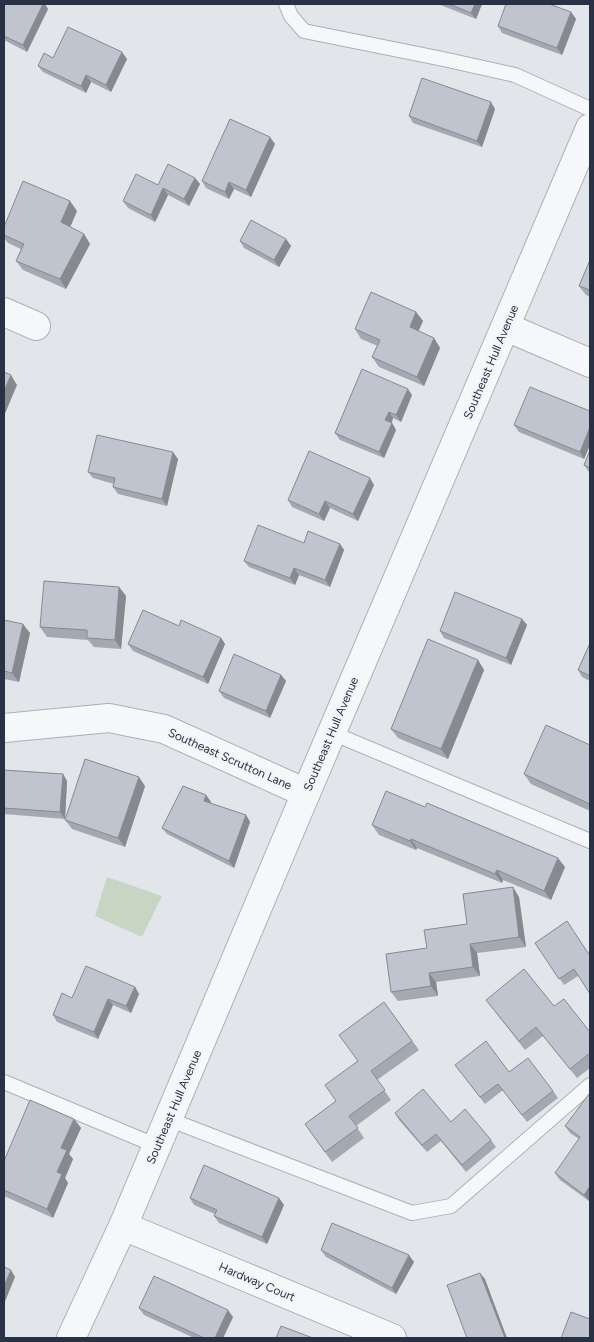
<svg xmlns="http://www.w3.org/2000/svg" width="594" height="1342" viewBox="0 0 594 1342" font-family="Figtree,sans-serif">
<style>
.green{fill:#c7d6c3}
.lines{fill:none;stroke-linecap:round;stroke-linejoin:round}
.lane-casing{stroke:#aab0b9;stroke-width:16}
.street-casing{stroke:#aab0b9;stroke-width:30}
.lane{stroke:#f6f7f9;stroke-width:14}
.street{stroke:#f6f7f9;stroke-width:28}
.wall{fill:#a4a9b1}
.shaded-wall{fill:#868990}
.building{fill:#bfc4ce;stroke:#868990}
.labels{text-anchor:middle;stroke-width:5;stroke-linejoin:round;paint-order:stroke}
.street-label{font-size:12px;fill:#293244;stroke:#f2f5f8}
</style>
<rect width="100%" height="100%" fill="#e2e6eb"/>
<polygon class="green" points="107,877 162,896 142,937 95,916"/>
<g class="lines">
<defs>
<g id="lane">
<polyline points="286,4 291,16 304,31 443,59 515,75 590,109"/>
<polyline points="332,733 590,841"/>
<polyline points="4,1082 157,1146"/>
<polyline points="168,1119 412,1213 451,1206 590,1085"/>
</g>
<g id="street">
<polyline points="4,312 36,326"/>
<polyline points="506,327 590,363"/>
<polyline points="4,728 109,718 164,729 306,793"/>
<polyline points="123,1226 392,1338"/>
<polyline points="71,1338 123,1226 306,793 590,128"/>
</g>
</defs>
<use href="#lane" class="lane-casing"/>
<use href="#street" class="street-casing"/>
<use href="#lane" class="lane"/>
<use href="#street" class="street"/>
</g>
<g class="wall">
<polygon points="4,4 45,4 48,9 27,52 4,40"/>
<polygon points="438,4 482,4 476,19"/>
<polygon points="571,12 576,19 562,55 502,33 498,26"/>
<polygon points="53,58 127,59 111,92 91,82 86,93 43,72 38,66"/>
<polygon points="495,109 482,147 413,123 409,116"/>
<polygon points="275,144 251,197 234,189 229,199 206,188 202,181"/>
<polygon points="195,178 200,184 189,206 168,195 155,222 128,208 123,201 158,185"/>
<polygon points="77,211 70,227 84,234 90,244 66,289 23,270 16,261 21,249 8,243 4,238 4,227"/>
<polygon points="286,239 291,246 279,267 244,248 240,241"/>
<polygon points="590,260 590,297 586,295 579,286"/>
<polygon points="416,312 423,321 418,331 434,338 440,348 424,386 379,367 372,357 378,346 361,339 355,329"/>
<polygon points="412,395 401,422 393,418 392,423 396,430 384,458 340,440 335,433"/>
<polygon points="590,411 590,445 584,459 519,432 514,425"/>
<polygon points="590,450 590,473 589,472 584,465"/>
<polygon points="178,459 167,506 118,494 113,487 114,484 93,478 88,472"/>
<polygon points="374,485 358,521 330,508 324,521 292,507 288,500"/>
<polygon points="304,543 340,544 344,550 330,587 299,575 295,585 249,567 244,561"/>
<polygon points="119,587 126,596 121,649 94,647 88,640 47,637 40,627"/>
<polygon points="522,619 527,625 511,665 444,638 440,631"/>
<polygon points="4,620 30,633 19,682 4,679"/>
<polygon points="179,626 221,638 225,644 208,684 133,651 128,644"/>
<polygon points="590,643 590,681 582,677 578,670"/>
<polygon points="478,660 484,670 448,759 398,738 391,729"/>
<polygon points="281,675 286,681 270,718 224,698 219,691"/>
<polygon points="590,745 590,811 531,784 524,774"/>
<polygon points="4,770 63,774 67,781 65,819 4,814"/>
<polygon points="145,786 125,847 72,829 65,820"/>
<polygon points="206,795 211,802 211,803 246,815 250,822 234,868 167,834 162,828"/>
<polygon points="372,825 565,867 551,900 503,880 502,883 417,848 416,850 379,835"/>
<polygon points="519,897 526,947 477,953 480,976 436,982 438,996 398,1001 391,992 427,948 467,924"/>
<polygon points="567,921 578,976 564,985 535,943"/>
<polygon points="135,987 139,994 131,1013 113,1005 98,1039 57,1022 53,1015 72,998"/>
<polygon points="486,1000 554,1006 590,1032 590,1068 577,1078 543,1036 525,1050"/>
<polygon points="384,1002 419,1050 377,1080 391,1100 356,1126 364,1138 332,1162 305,1124 336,1101 357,1061"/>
<polygon points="455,1065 509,1072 553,1091 558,1098 527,1122 503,1090 485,1104"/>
<polygon points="590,1096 590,1200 589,1201 560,1180 555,1173 579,1139 570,1133 565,1126"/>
<polygon points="395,1113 451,1122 491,1140 496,1147 466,1172 441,1141 427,1152 399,1120"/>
<polygon points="74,1119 81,1128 69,1154 73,1159 65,1178 68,1183 53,1218 4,1196 4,1161"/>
<polygon points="190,1198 279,1198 284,1205 267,1244 219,1223 214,1216 215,1214 194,1205"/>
<polygon points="321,1250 414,1262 396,1294 326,1257"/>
<polygon points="139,1308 233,1317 223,1338 194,1338 144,1315"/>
</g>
<g class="shaded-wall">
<polygon points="43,4 45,4 48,9 27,52 23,45"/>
<polygon points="475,4 482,4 476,19 471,13"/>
<polygon points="571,12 576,19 562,55 557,48"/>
<polygon points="122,52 127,59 111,92 106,85"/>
<polygon points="86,75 91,82 86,93 81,86"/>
<polygon points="491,102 495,109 482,147 477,141"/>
<polygon points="270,137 275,144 251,197 246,190"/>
<polygon points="195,178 200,184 189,206 184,199"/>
<polygon points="229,182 234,189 229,199 225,192"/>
<polygon points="163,188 168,195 155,222 151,215"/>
<polygon points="70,201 77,211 68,232 61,222"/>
<polygon points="84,234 90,244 66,289 60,279"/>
<polygon points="286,239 291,246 279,267 274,260"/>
<polygon points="416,312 423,321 416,337 410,327"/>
<polygon points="434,338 440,348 424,386 417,377"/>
<polygon points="11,375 17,385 4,416 4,391"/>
<polygon points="408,389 412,395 401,422 396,415"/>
<polygon points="389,412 393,418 390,427 385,420"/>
<polygon points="392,423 396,430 384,458 379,452"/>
<polygon points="590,427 590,445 584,459 580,452"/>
<polygon points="173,452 178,459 167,506 162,499"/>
<polygon points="370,478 374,485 358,521 353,514"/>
<polygon points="325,501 330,508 324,521 319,514"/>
<polygon points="340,544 344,550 330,587 325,580"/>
<polygon points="294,568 299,575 295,585 290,578"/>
<polygon points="119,587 126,596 121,649 115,640"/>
<polygon points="522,619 527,625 511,665 506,658"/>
<polygon points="23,624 30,633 19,682 12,673"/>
<polygon points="221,638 225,644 208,684 203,677"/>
<polygon points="478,660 484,670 448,759 441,749"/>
<polygon points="281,675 286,681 270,718 266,711"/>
<polygon points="63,774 67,781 65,819 60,812"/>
<polygon points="139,777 145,786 125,847 118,838"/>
<polygon points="206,795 211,802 209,807 204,801"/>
<polygon points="246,815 250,822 234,868 229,861"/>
<polygon points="411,839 417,848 416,850 410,841"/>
<polygon points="558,858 565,867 551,900 544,891"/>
<polygon points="497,870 503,880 502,883 495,874"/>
<polygon points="513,887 519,897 526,947 519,937"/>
<polygon points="470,944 477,953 480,976 473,967"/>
<polygon points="429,973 436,982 438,996 431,986"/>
<polygon points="135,987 139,994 131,1013 126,1006"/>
<polygon points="108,999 113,1005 98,1039 94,1032"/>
<polygon points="74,1119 81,1128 69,1154 73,1159 65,1178 68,1183 53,1218 47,1209 57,1172 61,1148"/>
<polygon points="590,1186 590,1200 589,1201 584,1195"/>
<polygon points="279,1198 284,1205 267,1244 262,1237"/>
<polygon points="409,1255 414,1262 396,1294 392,1288"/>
<polygon points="11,1270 15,1277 4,1304 4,1286"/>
<polygon points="480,1273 485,1279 507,1338 505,1338"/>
<polygon points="228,1310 233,1317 223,1338 215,1338"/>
</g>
<g class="building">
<polygon points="4,4 43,4 23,45 4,36"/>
<polygon points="449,4 475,4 471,13"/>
<polygon points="506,4 549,4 571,12 557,48 498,26"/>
<polygon points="68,27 122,52 106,85 86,75 81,86 38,66 44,53 53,58"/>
<polygon points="422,78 491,102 477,141 409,116"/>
<polygon points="230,119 270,137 246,190 229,182 225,192 202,181"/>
<polygon points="168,164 195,178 184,199 163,188 151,215 123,201 136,174 158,185"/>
<polygon points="23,181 70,201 61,222 84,234 60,279 16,261 24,244 4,235 4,227"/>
<polygon points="251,220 286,239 274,260 240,241"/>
<polygon points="590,260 590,290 579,286"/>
<polygon points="371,292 416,312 410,327 434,338 417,377 372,357 380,340 355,329"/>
<polygon points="362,369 408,389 396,415 389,412 385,420 392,423 379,452 335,433"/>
<polygon points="4,372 11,375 4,391"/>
<polygon points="530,387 590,411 590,427 580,452 514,425"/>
<polygon points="97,435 173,452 162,499 113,487 115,478 88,472"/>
<polygon points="590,450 590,468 584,465"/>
<polygon points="309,451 370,478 353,514 325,501 319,514 288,500"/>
<polygon points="258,525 304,543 308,531 340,544 325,580 294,568 290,578 244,561"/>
<polygon points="44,581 119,587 115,640 87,638 87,630 40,627"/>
<polygon points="455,592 522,619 506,658 440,631"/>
<polygon points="143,610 179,626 181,620 221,638 203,677 128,644"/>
<polygon points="4,620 23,624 12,673 4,671"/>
<polygon points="428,639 478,660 441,749 391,729"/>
<polygon points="590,643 590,676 578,670"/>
<polygon points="234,654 281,675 266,711 219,691"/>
<polygon points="546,725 590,745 590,804 524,774"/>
<polygon points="85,759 139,777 118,838 65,820"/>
<polygon points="4,770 63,774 60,812 4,808"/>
<polygon points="183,786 206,795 204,801 246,815 229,861 162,828"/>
<polygon points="386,791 425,807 427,803 558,858 544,891 497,870 495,874 411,839 410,841 372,825"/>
<polygon points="513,887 519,937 470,944 473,967 429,973 431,986 391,992 386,954 427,948 424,930 467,924 463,894"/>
<polygon points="567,921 590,956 590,994 574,969 559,979 535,943"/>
<polygon points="86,966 135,987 126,1006 108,999 94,1032 53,1015 62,993 72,998"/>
<polygon points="524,969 554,1006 564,999 590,1032 590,1053 570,1069 536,1027 519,1041 486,1000"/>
<polygon points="384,1002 412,1041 371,1071 385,1090 349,1116 358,1128 325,1152 305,1124 336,1101 325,1085 358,1061 339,1035"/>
<polygon points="486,1041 509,1072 528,1058 553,1091 522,1115 498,1084 480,1097 455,1065"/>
<polygon points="423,1089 451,1122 465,1109 491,1140 462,1165 436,1134 422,1145 395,1113"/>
<polygon points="589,1094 590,1096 590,1186 584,1195 555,1173 580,1137 565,1126"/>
<polygon points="30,1100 74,1119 61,1148 67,1150 57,1172 62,1174 47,1209 4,1190 4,1161"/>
<polygon points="204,1165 279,1198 262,1237 214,1216 217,1210 190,1198"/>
<polygon points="332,1223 409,1255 392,1288 321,1250"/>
<polygon points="4,1267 11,1270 4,1286"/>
<polygon points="480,1273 505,1338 467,1338 447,1285"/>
<polygon points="154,1276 228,1310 215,1338 204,1338 139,1308"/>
<polygon points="571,1312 590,1319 590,1338 561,1338"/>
<polygon points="281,1326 313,1338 276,1338"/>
</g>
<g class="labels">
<g class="street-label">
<text transform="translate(491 362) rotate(-67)" y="4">Southeast Hull Avenue</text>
<text transform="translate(331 734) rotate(-67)" y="4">Southeast Hull Avenue</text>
<text transform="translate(230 759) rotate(24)" y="4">Southeast Scrutton Lane</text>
<text transform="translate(174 1107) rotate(-67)" y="4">Southeast Hull Avenue</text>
<text transform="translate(257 1282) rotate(23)" y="4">Hardway Court</text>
</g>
</g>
<rect width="594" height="1342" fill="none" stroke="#293244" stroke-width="10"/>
</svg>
